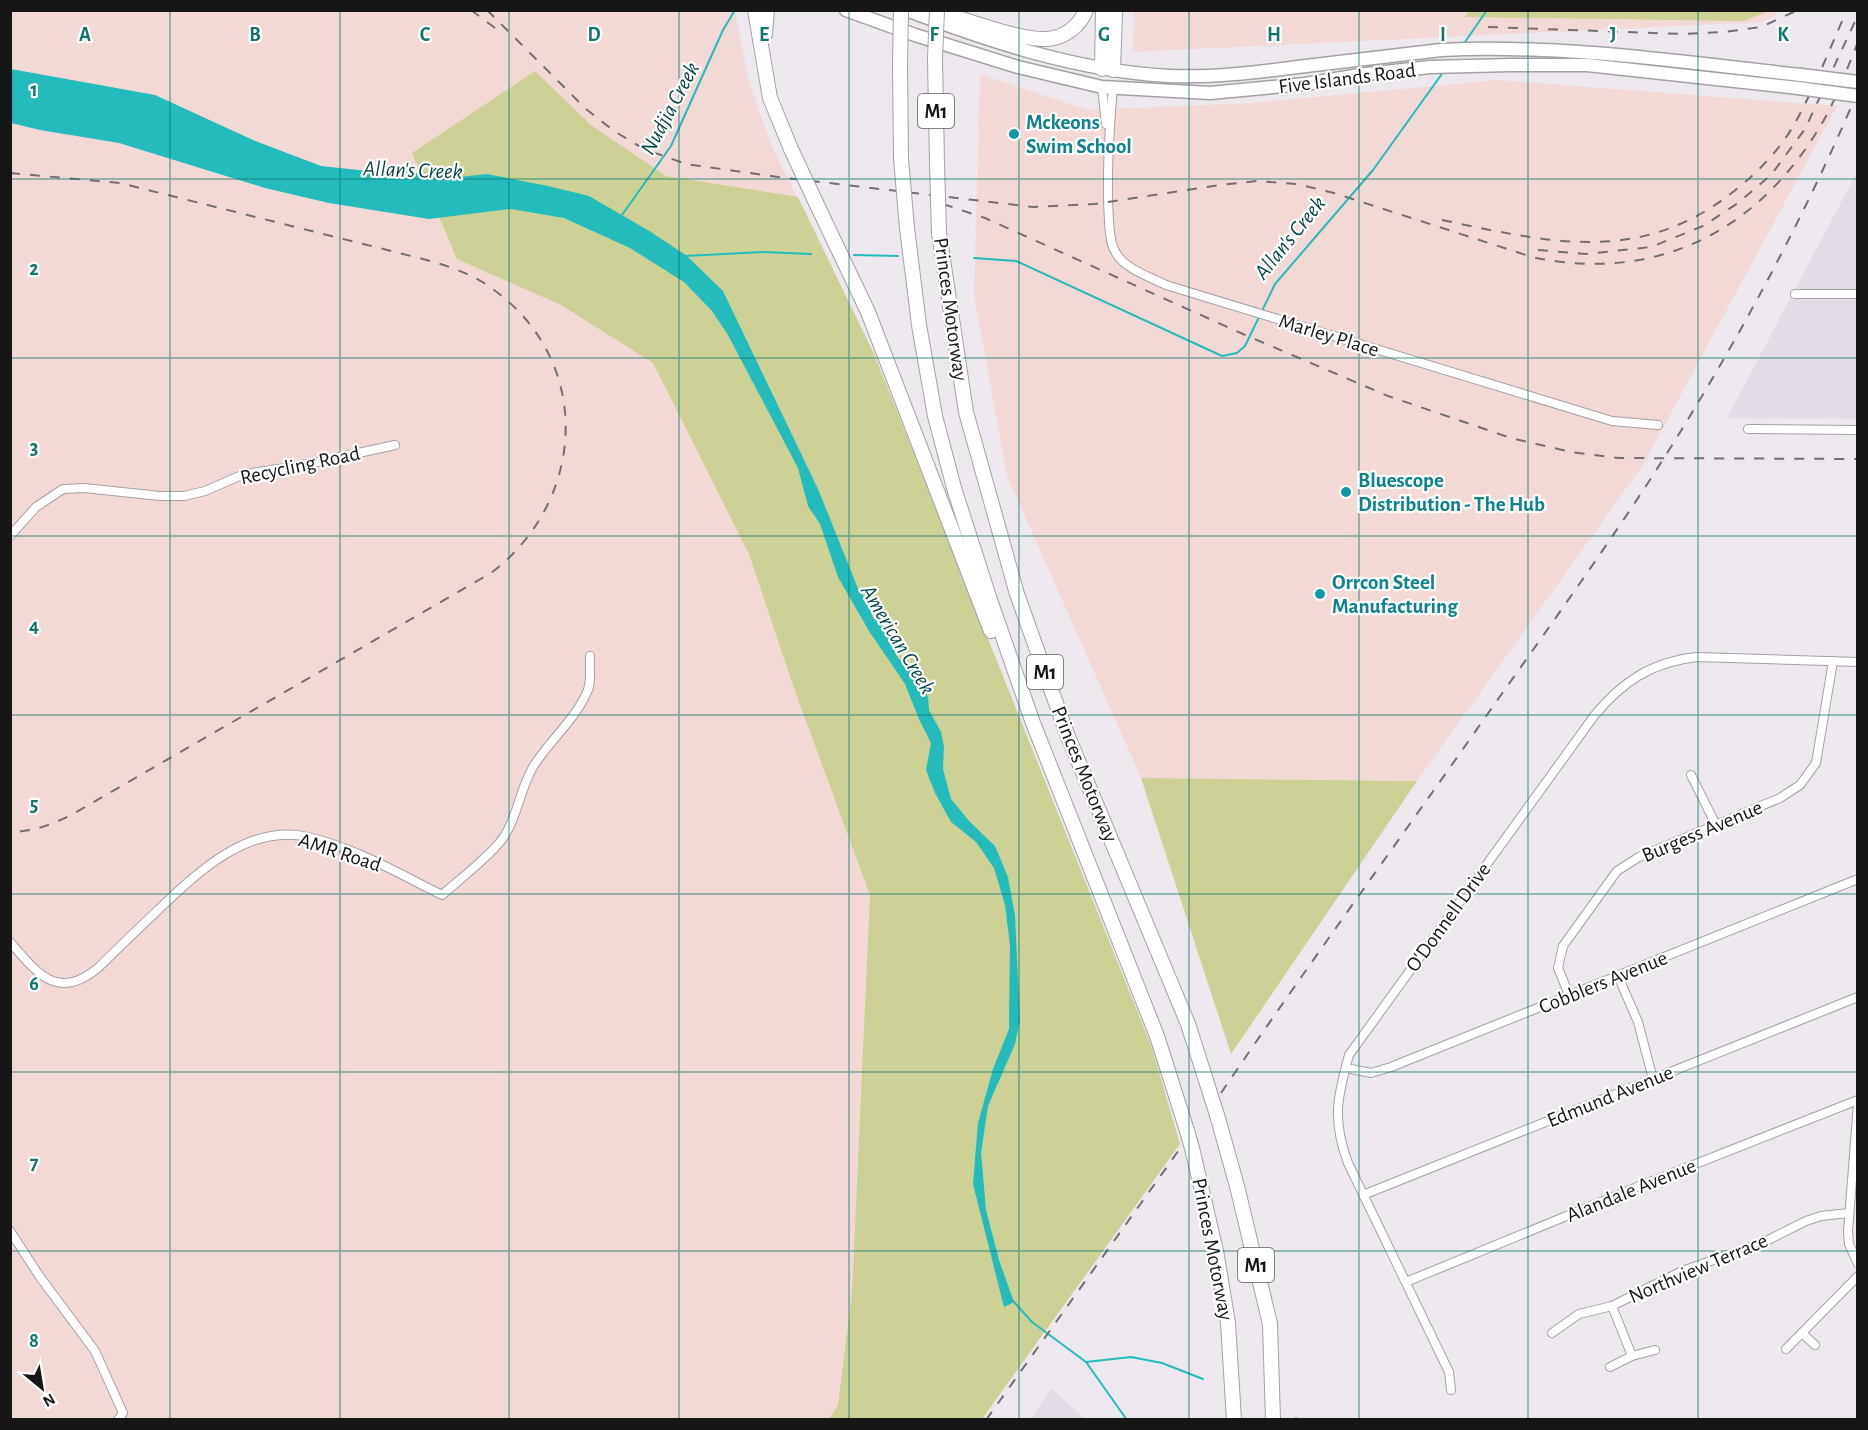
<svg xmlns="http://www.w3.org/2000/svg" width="1868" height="1430" viewBox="0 0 1868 1430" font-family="'Alegreya Sans',sans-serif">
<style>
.built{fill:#e3dbe6}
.industrial{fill:#f3d9d6}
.green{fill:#cdd195}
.water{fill:#23bbbc}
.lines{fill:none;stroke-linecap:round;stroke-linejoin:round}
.stream{stroke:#23bbbc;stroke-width:2}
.street-casing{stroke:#a4a0a5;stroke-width:10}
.primary-casing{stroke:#a4a0a5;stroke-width:15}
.highway-casing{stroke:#a4a0a5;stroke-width:16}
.street{stroke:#fff;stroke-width:8}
.primary{stroke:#fff;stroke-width:12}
.highway{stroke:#fff;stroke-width:14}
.rail{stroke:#727072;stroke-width:2;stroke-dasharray:10 10;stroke-linecap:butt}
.primary-bridge-casing{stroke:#a4a0a5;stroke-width:15;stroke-linecap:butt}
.highway-bridge-casing{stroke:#a4a0a5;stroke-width:16;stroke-linecap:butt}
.primary-bridge{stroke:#fff;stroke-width:12}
.highway-bridge{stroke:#fff;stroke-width:14}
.grid{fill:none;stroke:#0f766e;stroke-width:1.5;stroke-opacity:0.55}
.culture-dot{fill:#0f9aa8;stroke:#fff;stroke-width:2}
.labels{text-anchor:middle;stroke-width:4.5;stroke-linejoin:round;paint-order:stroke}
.shield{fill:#fff;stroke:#5d5c5d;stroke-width:1.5}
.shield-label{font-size:20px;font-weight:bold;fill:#171617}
.street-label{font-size:21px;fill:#171617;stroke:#fff}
.culture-label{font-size:21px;font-weight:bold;fill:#0d838f;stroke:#fff;text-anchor:start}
.water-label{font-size:22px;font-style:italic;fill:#044545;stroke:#fff}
.grid-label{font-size:20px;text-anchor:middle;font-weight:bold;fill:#0f766e;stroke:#fff;stroke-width:4.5;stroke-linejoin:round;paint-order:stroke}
</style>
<rect width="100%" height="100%" fill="#ece8ed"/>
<g class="built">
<polygon points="1857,172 1857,419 1727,418"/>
<polygon points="1052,1389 1085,1419 1030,1419"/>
</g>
<g class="industrial">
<polygon points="10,11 735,11 749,82 771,144 874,354 1152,1048 979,1419 11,1419"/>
<polygon points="1134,11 1782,11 1762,22 1133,52"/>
<polygon points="980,74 1088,110 1250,103 1498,80 1837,106 1643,465 1417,781 1141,778 1007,476 974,295"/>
</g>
<g class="green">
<polygon points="1470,10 1769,10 1769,11 1743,21 1465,17"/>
<polygon points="535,71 591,125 666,176 798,197 874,354 1152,1048 1180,1144 982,1419 829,1419 838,1405 852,1294 870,895 795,691 749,554 653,363 561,305 457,259 412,153"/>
<polygon points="1141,778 1417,781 1231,1054"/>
</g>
<polygon class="water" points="11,69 155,95 253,140 321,166 377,172 396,168 440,179 487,174 548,186 589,196 651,232 687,256 723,291 818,489 859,591 867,600 873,618 887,630 898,658 920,681 928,697 929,710 941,732 944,747 943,769 951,799 970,822 995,846 1008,877 1015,916 1020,1020 1015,1044 988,1106 981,1153 986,1210 999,1260 1014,1302 1004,1307 973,1184 978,1123 993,1069 1009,1029 1010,945 1005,905 994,868 976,842 951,822 935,793 926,770 931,743 919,719 905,684 869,631 838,577 820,524 808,506 798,468 728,335 712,311 684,282 630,248 564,218 511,209 429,219 329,203 265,188 119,143 40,130 11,123"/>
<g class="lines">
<g class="stream">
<polyline points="1463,45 1487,10"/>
<polyline points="622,215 671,146 723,30 735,10"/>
<polyline points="854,255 898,256"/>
<polyline points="685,256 763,252 811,254"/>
<polyline points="974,258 1016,261 1222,356 1237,353 1245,346 1275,284 1373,170 1444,71"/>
<polyline points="1013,1301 1032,1322 1086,1362 1131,1357 1162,1363 1203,1379"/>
<polyline points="1086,1362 1127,1420"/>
<polyline points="1296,1418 1299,1420"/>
</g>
<defs>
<g id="street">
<polyline points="1102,87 1106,124"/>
<path d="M1113,87C1109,132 1106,176 1109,222C1110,232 1110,244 1116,253C1125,269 1150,277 1166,285L1612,421L1658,425"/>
<polyline points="1795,294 1858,294"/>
<polyline points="1748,429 1858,430"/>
<polyline points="10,536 36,507 63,489 84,488 160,496 184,496 205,491 244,474 299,466 395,445"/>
<polyline points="1691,775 1716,825"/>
<path d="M10,942C38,974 58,1002 99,967C118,948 138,929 158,910C197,873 248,823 308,837C355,848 398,873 442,895C461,878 483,862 500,842C517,821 519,791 533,767C549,741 575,720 587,692C592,683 589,667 590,656"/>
<polyline points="1618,976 1638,1022 1653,1079"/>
<polyline points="1569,995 1558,968 1563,946 1617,871 1639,857 1780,798 1800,785 1816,763 1833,661"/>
<polyline points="1346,1068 1371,1073 1391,1067 1858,879"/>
<polyline points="1858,1103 1848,1232 1849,1244 1858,1264"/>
<polyline points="1363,1195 1858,997"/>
<polyline points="10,1231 40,1277 95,1351 123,1413 118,1420"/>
<polyline points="1406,1282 1637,1187 1858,1100"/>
<polyline points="1552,1333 1579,1314 1612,1306 1682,1271 1762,1243 1806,1221 1821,1216 1849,1213"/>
<polyline points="1802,1333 1815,1345"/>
<polyline points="1786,1349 1858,1276"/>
<polyline points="1632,1356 1655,1350"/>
<polyline points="1610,1367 1632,1356 1612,1306"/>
<path d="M1451,1390L1449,1372L1348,1163C1332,1120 1337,1098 1349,1055L1594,716C1622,682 1651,662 1697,657L1858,662"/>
</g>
<g id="primary">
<polyline points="846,10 915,35 1018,67 1102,87 1210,93 1305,84 1366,74 1430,67 1511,65 1587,65 1798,88"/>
<path d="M906,10C991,42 1078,71 1169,76C1218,78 1266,71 1314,65C1356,60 1399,55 1441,50C1561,44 1681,62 1801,75"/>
</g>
<g id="highway">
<polyline points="755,10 770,98 791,149"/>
<path d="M933,10C961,18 1020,41 1047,39C1064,38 1080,26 1086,10"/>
<polyline points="765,34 767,10"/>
<polyline points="935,58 937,164"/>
<polyline points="900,64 901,159"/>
<polyline points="1102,69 1103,10"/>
<polyline points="1113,70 1115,10"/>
<polyline points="818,207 868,312 991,631"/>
<polyline points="907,228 919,325 935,416 954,488 990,600 1033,723 1157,1036 1188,1134"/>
<polyline points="939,233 966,412 1017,594 1067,734 1188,1024 1210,1093"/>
<polyline points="1217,1115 1237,1186 1270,1324 1273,1420"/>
<polyline points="1193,1152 1216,1251 1228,1323 1234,1420"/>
</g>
</defs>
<use href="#street" class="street-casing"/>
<use href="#primary" class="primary-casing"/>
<use href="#highway" class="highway-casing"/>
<use href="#street" class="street"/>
<use href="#primary" class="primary"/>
<use href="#highway" class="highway"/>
<g class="rail">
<polyline points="471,10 495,28"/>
<path d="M487,10L586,109L614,131L644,149L686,164L778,177L1033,207L1094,204L1220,185L1257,181L1297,184L1334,193L1532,257C1653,283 1754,234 1818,130C1835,103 1846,71 1858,42"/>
<polyline points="1488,27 1682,34 1725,32 1761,27 1798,10"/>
<path d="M10,173L120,183L423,259C449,266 473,274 494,290C594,363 586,501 491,573L73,814C53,824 33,832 10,832"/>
<polyline points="943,204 985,218 1243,334 1388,396 1511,438 1571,452 1619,458 1858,459"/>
<path d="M1442,220C1552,243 1643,266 1738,188C1760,170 1781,148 1795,123C1815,87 1830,48 1847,10"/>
<polyline points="1538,250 1586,254 1651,247 1703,226 1738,203 1771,175 1805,129 1858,15"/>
<path d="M1221,1093C1308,965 1400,839 1489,712C1542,637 1596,562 1646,486C1727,361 1800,228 1858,91"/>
<polyline points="986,1420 1179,1150"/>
</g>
<defs>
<g id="primary-bridge">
<polyline points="1801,75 1858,82"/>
<polyline points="1798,88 1858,96"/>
</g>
<g id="highway-bridge">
<polyline points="935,58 937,10"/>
<polyline points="900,64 901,10"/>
<polyline points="791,149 818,207"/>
<polyline points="901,159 907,228"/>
<polyline points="937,164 939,233"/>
<polyline points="1210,1093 1217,1115"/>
<polyline points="1188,1134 1193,1152"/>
</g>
</defs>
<use href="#primary-bridge" class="primary-bridge-casing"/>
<use href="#highway-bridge" class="highway-bridge-casing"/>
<use href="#primary-bridge" class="primary-bridge"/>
<use href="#highway-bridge" class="highway-bridge"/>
</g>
<path class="grid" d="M170,10V1420M340,10V1420M509,10V1420M679,10V1420M849,10V1420M1019,10V1420M1189,10V1420M1359,10V1420M1528,10V1420M1698,10V1420M10,179H1858M10,358H1858M10,536H1858M10,715H1858M10,894H1858M10,1072H1858M10,1251H1858"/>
<g class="culture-dot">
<circle cx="1014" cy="134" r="6"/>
<circle cx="1346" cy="492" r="6"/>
<circle cx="1320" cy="594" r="6"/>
</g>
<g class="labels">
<g class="shield">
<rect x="918" y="94" width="36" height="34" rx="4.5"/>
<rect x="1027" y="655" width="36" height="34" rx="4.5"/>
<rect x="1238" y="1248" width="36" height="34" rx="4.5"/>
</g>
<g class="shield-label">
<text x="936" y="118">M1</text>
<text x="1045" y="679">M1</text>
<text x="1256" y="1272">M1</text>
</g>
<g class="street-label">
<text transform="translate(1347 78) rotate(-7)" y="7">Five Islands Road</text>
<text transform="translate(951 309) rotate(82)" y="7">Princes Motorway</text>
<text transform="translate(1329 335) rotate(17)" y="7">Marley Place</text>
<text transform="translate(300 465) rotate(-12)" y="7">Recycling Road</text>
<text transform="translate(1085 774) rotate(68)" y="7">Princes Motorway</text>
<text transform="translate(1702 831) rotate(-23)" y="7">Burgess Avenue</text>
<text transform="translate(340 852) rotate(18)" y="7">AMR Road</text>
<text transform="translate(1448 917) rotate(-54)" y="7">O'Donnell Drive</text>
<text transform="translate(1603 982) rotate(-22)" y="7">Cobblers Avenue</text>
<text transform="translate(1610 1096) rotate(-22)" y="7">Edmund Avenue</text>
<text transform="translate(1631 1190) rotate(-22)" y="7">Alandale Avenue</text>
<text transform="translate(1213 1249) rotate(79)" y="7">Princes Motorway</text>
<text transform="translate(1698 1268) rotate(-23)" y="7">Northview Terrace</text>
</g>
<g class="culture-label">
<text x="1026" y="129">Mckeons<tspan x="1026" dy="24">Swim School</tspan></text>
<text x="1358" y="487">Bluescope<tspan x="1358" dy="24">Distribution - The Hub</tspan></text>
<text x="1332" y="589">Orrcon Steel<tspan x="1332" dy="24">Manufacturing</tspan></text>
</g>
<g class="water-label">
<text transform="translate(669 108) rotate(-62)" y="8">Nudjia Creek</text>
<text transform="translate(413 169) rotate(2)" y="8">Allan's Creek</text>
<text transform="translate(1289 237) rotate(-51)" y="8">Allan's Creek</text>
<text transform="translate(899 639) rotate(59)" y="8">American Creek</text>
</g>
</g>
<g class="grid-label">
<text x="85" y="41">A</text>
<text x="255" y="41">B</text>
<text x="425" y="41">C</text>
<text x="594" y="41">D</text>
<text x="764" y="41">E</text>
<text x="934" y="41">F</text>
<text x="1104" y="41">G</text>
<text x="1274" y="41">H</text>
<text x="1443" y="41">I</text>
<text x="1613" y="41">J</text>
<text x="1783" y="41">K</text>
<text x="34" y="96">1</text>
<text x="34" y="275">2</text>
<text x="34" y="454">3</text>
<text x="34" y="632">4</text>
<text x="34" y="811">5</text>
<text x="34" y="990">6</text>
<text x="34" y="1169">7</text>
<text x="34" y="1347">8</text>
</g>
<rect width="1868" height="1430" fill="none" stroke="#171617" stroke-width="24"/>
<g transform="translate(42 1388) rotate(150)" stroke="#ffffff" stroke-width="4.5" paint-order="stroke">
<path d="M0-4.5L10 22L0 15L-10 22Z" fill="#171617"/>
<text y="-9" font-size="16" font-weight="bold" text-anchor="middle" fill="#171617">N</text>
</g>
</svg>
